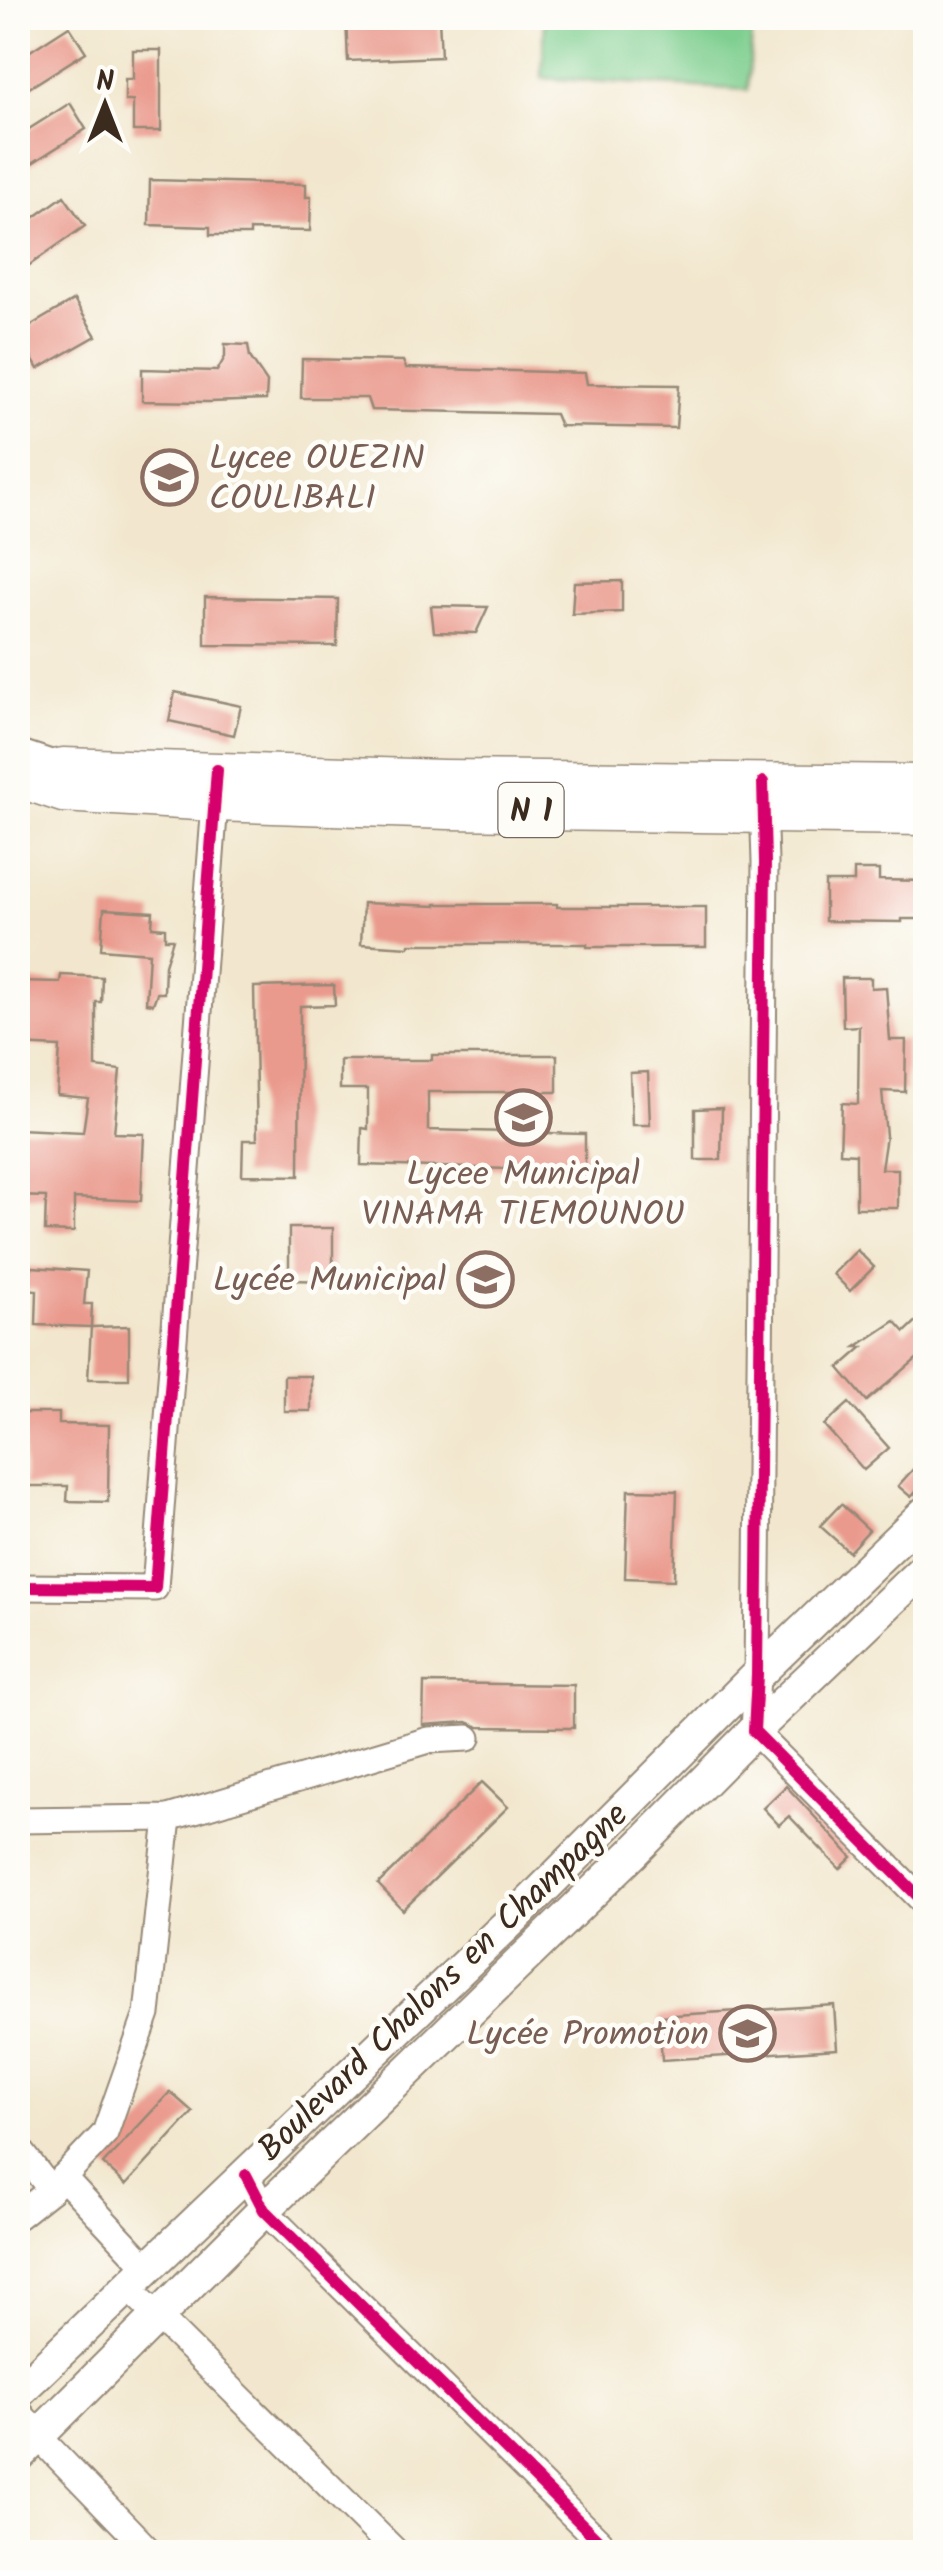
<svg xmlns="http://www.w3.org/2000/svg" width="943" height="2570" viewBox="0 0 943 2570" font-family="Kalam,sans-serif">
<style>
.green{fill:#7fcf90;stroke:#5d7c57;stroke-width:2.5}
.building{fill:#ea9a8d}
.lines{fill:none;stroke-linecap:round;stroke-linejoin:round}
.minor-casing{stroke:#968876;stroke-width:29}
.major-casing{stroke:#968876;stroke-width:36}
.highway-casing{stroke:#968876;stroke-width:41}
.minor{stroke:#fff;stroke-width:25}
.major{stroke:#fff;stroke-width:32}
.highway{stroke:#fff;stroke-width:38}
.cycleway-casing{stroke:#fdfcf7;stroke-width:19}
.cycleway{stroke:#d6006c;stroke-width:12}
.labels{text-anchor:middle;stroke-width:9;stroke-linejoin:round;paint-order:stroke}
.shield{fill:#fdfcf7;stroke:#75695f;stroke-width:2.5}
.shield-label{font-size:32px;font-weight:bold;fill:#3b2a1e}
.education-label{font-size:35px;fill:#785e54;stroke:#fdfcf7;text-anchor:end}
.street-label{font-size:35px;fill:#3b2a1e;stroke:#fdfcf7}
</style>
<rect width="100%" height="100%" fill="#fdfcf7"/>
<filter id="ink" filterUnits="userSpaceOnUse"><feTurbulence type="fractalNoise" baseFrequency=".01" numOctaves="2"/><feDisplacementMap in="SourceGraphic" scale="20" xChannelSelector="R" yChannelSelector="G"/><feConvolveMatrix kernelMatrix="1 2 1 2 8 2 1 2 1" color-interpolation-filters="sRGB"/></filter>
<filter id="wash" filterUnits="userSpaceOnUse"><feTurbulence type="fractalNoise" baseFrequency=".0048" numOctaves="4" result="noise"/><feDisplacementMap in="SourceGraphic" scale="40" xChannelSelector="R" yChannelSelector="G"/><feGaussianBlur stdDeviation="2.25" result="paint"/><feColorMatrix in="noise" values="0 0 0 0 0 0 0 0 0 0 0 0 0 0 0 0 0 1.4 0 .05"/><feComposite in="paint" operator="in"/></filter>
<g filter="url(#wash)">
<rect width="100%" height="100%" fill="#f2e7ce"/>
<polygon class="green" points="545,18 753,18 748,90 542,78"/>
<g id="blocks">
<g class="building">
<polygon points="346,18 439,18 441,57 348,61"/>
<polygon points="69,26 86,52 18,95 18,59"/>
<polygon points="133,50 161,50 161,131 133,131 133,101 125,101 125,79 133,79"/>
<polygon points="70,103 86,129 18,172 18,136"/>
<polygon points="150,180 306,184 306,197 311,197 310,231 250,230 250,235 210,235 210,227 149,225"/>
<polygon points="64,196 85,226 18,273 18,229"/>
<polygon points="74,300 96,336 38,369 18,333"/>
<polygon points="225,344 248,345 250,357 267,382 266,400 209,402 142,401 142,369 217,371 225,357"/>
<polygon points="302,359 403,361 406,368 585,373 587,384 679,385 676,428 560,426 555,414 371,410 367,398 301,398"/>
<polygon points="622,581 622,612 572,614 574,582"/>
<polygon points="205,597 338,599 337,646 205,645"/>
<polygon points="431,606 488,607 476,633 434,632"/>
<polygon points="175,692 241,706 234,735 169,721"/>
<polygon points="854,870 879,870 879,880 926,881 926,919 902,919 902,922 825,921 825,882 854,882"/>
<polygon points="363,903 436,906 436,904 557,904 557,907 706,907 706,947 587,947 587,944 410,944 409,947 361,944"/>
<polygon points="104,909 153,912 152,927 165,928 165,939 173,939 165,965 164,993 157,993 153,1004 146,1003 149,953 101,949"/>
<polygon points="61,975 102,977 101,1002 96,1002 96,1067 120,1070 114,1133 144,1134 141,1201 74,1198 74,1232 45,1231 46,1197 18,1196 18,1129 83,1132 88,1098 57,1095 60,1047 18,1045 18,981 60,982"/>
<polygon points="842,978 871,978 871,988 886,987 890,1040 906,1040 905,1092 882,1091 886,1136 881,1169 898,1169 898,1208 856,1208 856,1154 840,1153 842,1103 858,1104 859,1026 843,1027"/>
<polygon points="334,985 335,1005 300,1006 299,1176 242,1175 243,1140 257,1140 254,987"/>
<polygon points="432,1055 557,1055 557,1092 428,1092 428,1130 585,1134 585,1171 361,1165 362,1128 368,1129 368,1089 340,1089 340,1060 432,1060"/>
<polygon points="648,1072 650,1125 632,1125 630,1073"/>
<polygon points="722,1108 721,1160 695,1160 695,1109"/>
<polygon points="289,1228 333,1228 333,1281 289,1280"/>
<polygon points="857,1250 874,1267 850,1291 833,1274"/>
<polygon points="18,1266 87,1271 84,1304 92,1304 91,1327 36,1325 37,1290 18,1288"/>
<polygon points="926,1312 926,1351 867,1401 839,1368 863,1347 856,1347 895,1321 905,1332"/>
<polygon points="129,1326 129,1379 88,1379 91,1327"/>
<rect x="284" y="1376" width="27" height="35"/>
<polygon points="849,1403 889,1448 864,1470 824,1425"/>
<polygon points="24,1413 59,1413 59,1424 109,1425 108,1502 67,1501 68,1486 24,1486"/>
<polygon points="926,1455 926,1481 911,1497 898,1486"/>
<polygon points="628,1490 677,1491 674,1580 625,1578"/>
<polygon points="841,1504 869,1530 849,1552 820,1526"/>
<polygon points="424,1683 574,1685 574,1728 479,1727 467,1722 423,1725"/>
<polygon points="482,1782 508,1807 403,1910 378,1884"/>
<polygon points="786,1786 852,1857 840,1869 789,1816 779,1825 763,1808"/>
<polygon points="834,2005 837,2049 662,2060 659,2016"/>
<polygon points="170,2092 193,2112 126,2185 103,2164"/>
</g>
</g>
</g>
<g filter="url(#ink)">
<use href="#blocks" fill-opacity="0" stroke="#968876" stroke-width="2.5"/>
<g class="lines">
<defs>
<g id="minor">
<polyline points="18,752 63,767"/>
<polyline points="763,800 765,862 757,1675 754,1731 926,1904"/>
<polyline points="18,1587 155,1588 216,790"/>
<polyline points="18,1820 168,1818 429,1740 468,1738"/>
<polyline points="18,2147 51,2190"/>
<polyline points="246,2175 264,2210 610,2552"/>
<polyline points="63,2177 149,2269"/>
<polyline points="18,2216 51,2190 105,2133 147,2014 168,1818"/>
<polyline points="129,2288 396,2552"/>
<polyline points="18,2410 38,2436 150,2552"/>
</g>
<g id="major">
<polyline points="18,2392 513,1919 757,1675 926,1512"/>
<polyline points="18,2456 264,2210 634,1852 754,1731 926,1567"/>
</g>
<g id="highway">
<polyline points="49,770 63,767 443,779 926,784"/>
<polyline points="18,778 63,793 215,802 449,810 926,816"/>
</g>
</defs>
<use href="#minor" class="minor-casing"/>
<use href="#major" class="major-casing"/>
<use href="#highway" class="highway-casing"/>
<use href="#minor" class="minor"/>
<use href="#major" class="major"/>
<use href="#highway" class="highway"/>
<defs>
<g id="cycleway">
<polyline points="763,782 765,862 757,1675 754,1731 926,1904"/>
<polyline points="18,1587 155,1588 217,770"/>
<polyline points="246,2175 264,2210 610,2552"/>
</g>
</defs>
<use href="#cycleway" class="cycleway-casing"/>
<use href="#cycleway" class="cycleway"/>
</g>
</g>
<defs>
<symbol id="school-ring" viewBox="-11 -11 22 22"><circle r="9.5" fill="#fdfcf7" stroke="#8d6e63" stroke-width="1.5"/><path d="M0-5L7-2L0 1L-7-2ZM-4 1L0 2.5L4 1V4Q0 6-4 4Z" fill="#8d6e63"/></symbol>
<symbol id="university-ring" viewBox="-11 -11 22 22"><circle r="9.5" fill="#fdfcf7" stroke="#8d6e63" stroke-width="1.5"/><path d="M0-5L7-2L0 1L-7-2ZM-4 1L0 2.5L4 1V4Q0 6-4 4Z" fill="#8d6e63"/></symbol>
</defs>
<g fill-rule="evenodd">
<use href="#school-ring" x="138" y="446" width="63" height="63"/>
<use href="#school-ring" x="492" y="1086" width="63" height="63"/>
<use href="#school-ring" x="454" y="1248" width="63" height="63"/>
<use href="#university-ring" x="716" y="2002" width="63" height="63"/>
</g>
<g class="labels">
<rect class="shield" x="498.5" y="783" width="65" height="54" rx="8"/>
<g class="shield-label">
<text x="531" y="821">N 1</text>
</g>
<g class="education-label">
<text x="209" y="469" text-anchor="start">Lycee OUEZIN<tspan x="209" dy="40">COULIBALI</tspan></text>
<text x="523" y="1185" text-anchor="middle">Lycee Municipal<tspan x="523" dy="40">VINAMA TIEMOUNOU</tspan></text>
<text x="446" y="1291">Lycée Municipal</text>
<text x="709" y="2045">Lycée Promotion</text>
</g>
<g class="street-label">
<text transform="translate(442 1981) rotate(-44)" y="12">Boulevard Chalons en Champagne</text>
</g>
</g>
<rect width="943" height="2570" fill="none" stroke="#fdfcf7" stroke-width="60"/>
<g transform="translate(105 105)" stroke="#fdfcf7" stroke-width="8" paint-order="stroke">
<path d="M0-8L18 38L0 25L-18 38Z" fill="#3b2a1e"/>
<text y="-15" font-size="28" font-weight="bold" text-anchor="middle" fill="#3b2a1e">N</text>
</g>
</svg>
